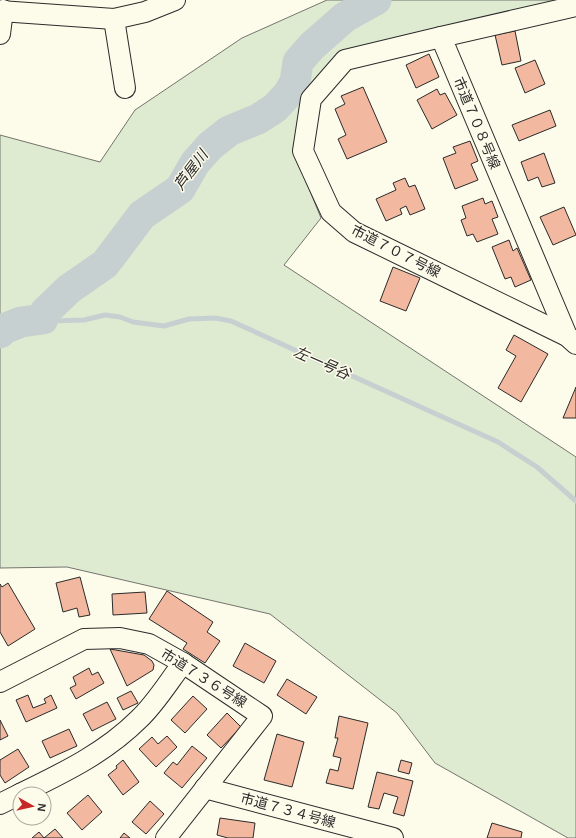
<svg xmlns="http://www.w3.org/2000/svg" width="576" height="838" viewBox="0 0 576 838" font-family="Helvetica,'Noto Sans JP',sans-serif">
<style>
.green{fill:#deebd1;stroke:#74746e}
.lines{fill:none;stroke-linecap:round;stroke-linejoin:round}
.stream{stroke:#c7d0d0;stroke-width:5}
.river{stroke:#c7d0d0;stroke-width:31}
.building{fill:#f2b8a0;stroke:#2b2b2b}
.minor-casing{stroke:#2b2b2b;stroke-width:22}
.minor{stroke:#fdfbea;stroke-width:20}
.labels{text-anchor:middle;stroke-width:3;stroke-linejoin:round;paint-order:stroke}
.street-label{font-size:14px;fill:#2b2b2b;stroke:#fdfbea}
.water-label{font-size:15px;font-style:italic;fill:#2b2b2b;stroke:#fdfbea}
</style>
<rect width="100%" height="100%" fill="#fdfbea"/>
<polygon class="green" points="327,0 567,0 339,55 294,152 321,218 284,265 576,457 576,838 568,838 435,763 397,713 270,614 67,567 0,568 0,135 100,162 135,110 242,38"/>
<g class="lines">
<polyline class="stream" points="43,319 50,321 84,320 105,315 120,317 133,322 164,326 189,319 215,318 231,321 498,442 537,467 576,501"/>
<polyline class="river" points="0,333 1,330 21,322 43,319 45,312 69,289 105,264 142,215 180,189 195,163 210,146 229,131 258,119 275,108 288,94 295,82 298,62 312,46 345,17 376,0"/>
</g>
<g class="building">
<polygon points="515,31 521,61 502,65 495,35"/>
<polygon points="429,54 439,77 416,88 406,65"/>
<polygon points="535,60 545,84 525,93 515,68"/>
<polygon points="363,87 387,142 347,159 338,139 346,135 335,109 345,104 341,96"/>
<polygon points="437,89 440,95 445,93 457,115 432,129 417,100"/>
<polygon points="550,110 556,126 519,141 512,125"/>
<polygon points="470,141 478,161 471,164 478,180 455,189 443,158 456,153 453,147"/>
<polygon points="544,153 555,183 542,187 538,177 528,181 521,162"/>
<polygon points="405,178 409,187 415,185 425,209 410,215 406,206 400,209 402,214 386,221 376,199 396,190 393,183"/>
<polygon points="483,198 485,204 492,201 498,217 492,219 498,234 477,242 473,234 467,236 461,220 466,218 462,206"/>
<polygon points="564,207 576,235 553,245 540,217"/>
<polygon points="509,240 513,251 517,248 531,280 515,287 511,277 505,279 492,247"/>
<polygon points="393,267 420,278 406,311 380,301"/>
<polygon points="514,335 548,354 521,402 498,388 516,356 506,350"/>
<polygon points="576,387 576,418 563,418"/>
<polygon points="80,577 90,615 79,617 77,608 63,612 56,583"/>
<polygon points="8,583 35,629 8,646 0,632 0,584 2,587"/>
<polygon points="167,591 213,622 207,632 220,641 205,663 183,649 187,643 149,619"/>
<polygon points="145,592 147,613 113,615 112,594"/>
<polygon points="245,643 276,661 264,683 233,666"/>
<polygon points="110,649 144,655 152,661 154,665 153,670 127,686"/>
<polygon points="89,668 92,675 98,672 104,683 76,699 70,688 76,685 73,677"/>
<polygon points="287,679 317,697 306,714 277,695"/>
<polygon points="131,691 138,703 123,710 117,698"/>
<polygon points="28,695 33,708 46,703 44,699 51,695 57,708 26,722 16,700"/>
<polygon points="193,696 207,709 185,733 171,720"/>
<polygon points="107,702 116,719 92,731 83,714"/>
<polygon points="227,713 241,727 221,748 207,735"/>
<polygon points="339,716 368,723 353,789 326,783 330,769 338,771 341,758 333,756 338,738 335,738"/>
<polygon points="0,720 8,736 0,740"/>
<polygon points="69,729 77,746 50,758 42,741"/>
<polygon points="277,734 304,742 292,787 264,780"/>
<polygon points="167,736 177,747 156,767 139,749 152,737 158,744"/>
<polygon points="192,746 207,758 182,788 164,773 173,762 177,765"/>
<polygon points="18,749 29,767 5,783 0,775 0,760"/>
<polygon points="123,760 139,782 123,795 108,775 117,768 116,766"/>
<polygon points="401,760 412,763 409,774 398,771"/>
<polygon points="377,772 413,781 404,816 393,813 398,797 384,793 379,809 368,807"/>
<polygon points="88,795 102,812 82,830 67,813"/>
<polygon points="150,801 164,814 146,834 132,822"/>
<polygon points="220,818 255,823 253,838 228,838 217,835"/>
<polygon points="492,823 522,832 521,838 487,838"/>
<polygon points="55,829 63,838 44,838"/>
<polygon points="39,832 44,838 32,838"/>
<polygon points="124,833 130,838 120,838"/>
</g>
<g class="lines">
<defs>
<g id="minor">
<polyline points="0,11 114,19 145,12 175,0"/>
<polyline points="114,19 125,88"/>
<polyline points="0,34 3,10"/>
<polyline points="441,37 345,60 311,99 303,151 331,212 354,232 567,336 576,344"/>
<polyline points="567,336 441,37 576,6"/>
<polyline points="0,682 84,639 120,638 149,644 183,663 262,716 166,838"/>
<polyline points="205,788 393,838"/>
<path d="M20,794C63,773 105,753 139,719C156,703 169,681 183,663"/>
<polyline points="0,804 20,794"/>
</g>
</defs>
<use href="#minor" class="minor-casing"/>
<use href="#minor" class="minor"/>
</g>
<g class="labels">
<g class="street-label">
<text transform="translate(477 123) rotate(67)" y="5">市道７０８号線</text>
<text transform="translate(396 251) rotate(27)" y="5">市道７０７号線</text>
<text transform="translate(204 678) rotate(32)" y="5">市道７３６号線</text>
<text transform="translate(288 810) rotate(15)" y="5">市道７３４号線</text>
</g>
<g class="water-label">
<text transform="translate(191 170) rotate(-53)" y="5">芦屋川</text>
<text transform="translate(322 363) rotate(24)" y="5">左一号谷</text>
</g>
</g>
<g transform="translate(32 806) rotate(98)"><circle r="19" fill="#fdfbea" stroke="#a9a89e"/>
<path d="M0-3L7 15L0 10L-7 15Z" fill="#c62828"/>
<text y="-6" font-size="11" font-weight="bold" text-anchor="middle" fill="#2b2b2b">N</text>
</g>
</svg>
